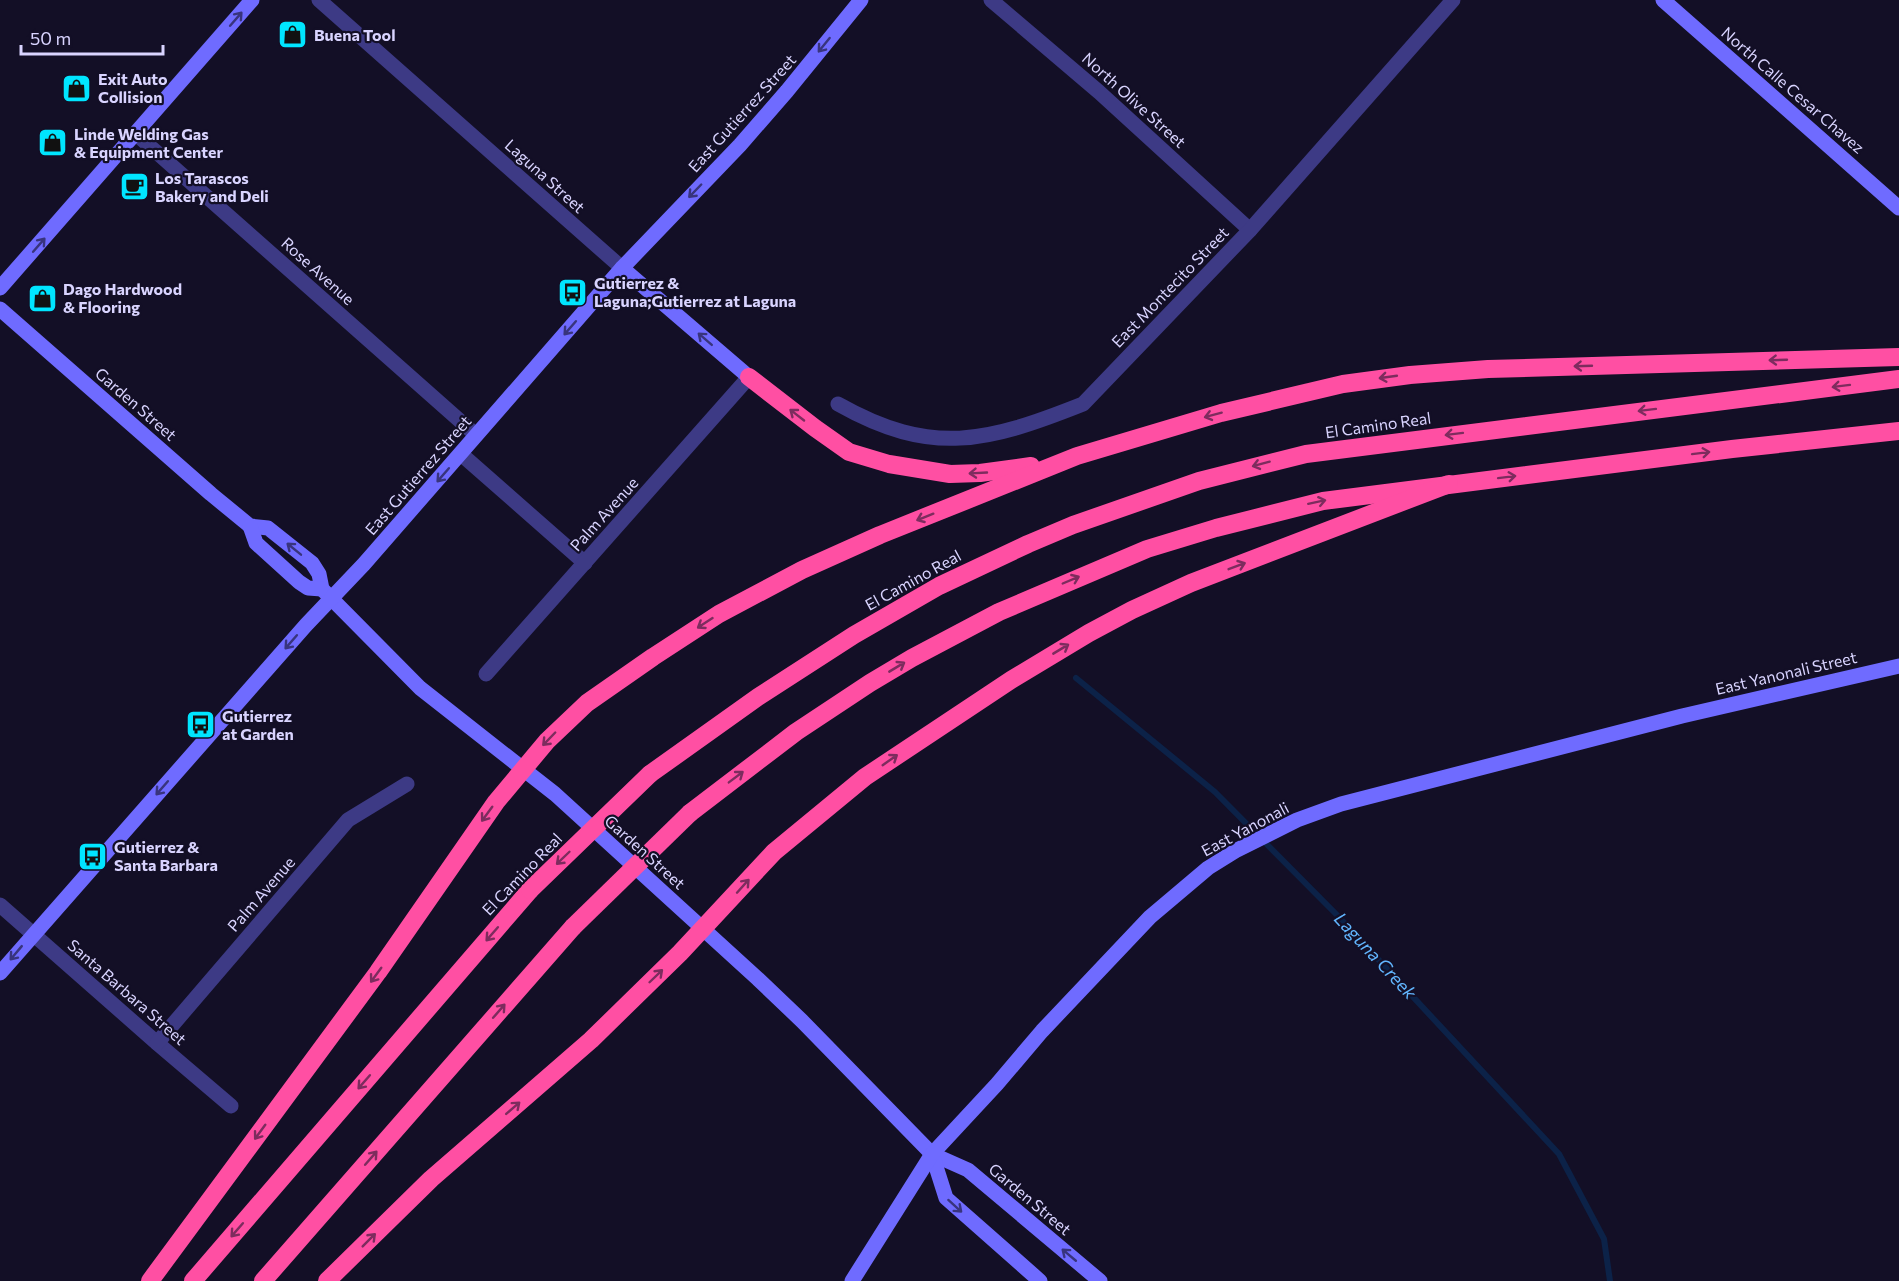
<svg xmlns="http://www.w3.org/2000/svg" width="1899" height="1281" viewBox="0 0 1899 1281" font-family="Commissioner,sans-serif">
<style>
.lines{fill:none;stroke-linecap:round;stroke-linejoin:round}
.stream{stroke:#0c2248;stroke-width:6}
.street{stroke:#3d3a85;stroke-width:15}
.secondary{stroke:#6f6bff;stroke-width:15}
.highway{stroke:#ff4fa3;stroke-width:18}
.highway-bridge{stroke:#ff4fa3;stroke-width:18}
.oneway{stroke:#38347d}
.oneway2{stroke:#7d2c5e}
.labels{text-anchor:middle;stroke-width:4.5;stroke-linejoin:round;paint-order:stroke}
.poi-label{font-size:16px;font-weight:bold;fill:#d9d4ff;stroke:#130f26;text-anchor:start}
.street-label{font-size:16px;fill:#d9d4ff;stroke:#130f26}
.water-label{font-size:18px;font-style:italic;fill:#62b6ff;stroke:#130f26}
</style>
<rect width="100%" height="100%" fill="#130f26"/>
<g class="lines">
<polyline class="stream" points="1076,678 1215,792 1337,915 1559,1154 1604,1239 1610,1281"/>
<g class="street">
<polyline points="319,0 622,268"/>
<polyline points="991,0 1099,92 1250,230"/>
<polyline points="136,134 476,435"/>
<path d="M838,404C932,457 987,442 1083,404L1250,230L1453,0"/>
<polyline points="461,454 585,563"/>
<polyline points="486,674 749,377"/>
<polyline points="0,905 157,1043 231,1106"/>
<polyline points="157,1043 348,820 407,784"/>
</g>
<g class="secondary">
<polyline points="1663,0 1899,208"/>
<polyline points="622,268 749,377"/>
<polyline points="0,288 252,0"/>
<polyline points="0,309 211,494 250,526 268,528 312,563 319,574 322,589 420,688 555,794 758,979 802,1021 932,1154 968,1170 1100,1281"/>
<polyline points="250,526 256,543 299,582 308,588 322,589"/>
<polyline points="0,973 306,625 364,564 622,268 740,145 787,91 861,0"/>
<polyline points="932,1154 946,1198 1040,1281"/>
<polyline points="852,1281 932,1154 997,1084 1042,1031 1150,917 1208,868 1237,850 1297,820 1341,804 1682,716 1899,666"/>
</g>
<g class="highway">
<polyline points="749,377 815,428 849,452 889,464 950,474 980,473 1031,466"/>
<polyline points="650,774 758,697 854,635 939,586 1028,544 1073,525 1199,481 1306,454 1899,379"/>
<polyline points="690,813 796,732 870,683 912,658 999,612 1147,549 1216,528 1323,501 1732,449 1899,431"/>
<polyline points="150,1281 378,972 496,802 547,741 587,703 653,657 719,614 802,570 880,535 1077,456 1221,413 1343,384 1410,375 1488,369 1899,357"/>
<polyline points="193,1281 530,890"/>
<polyline points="263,1281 573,927"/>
<polyline points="327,1281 431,1179 591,1040 680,953 774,852 865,777 1011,680 1089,633 1132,610 1191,583 1449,484"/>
</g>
<g class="highway-bridge">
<polyline points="530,890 650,774"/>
<polyline points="573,927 690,813"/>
</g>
</g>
<defs><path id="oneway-shaft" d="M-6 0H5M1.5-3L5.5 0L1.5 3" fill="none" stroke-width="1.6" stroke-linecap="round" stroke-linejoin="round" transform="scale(1.5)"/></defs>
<g class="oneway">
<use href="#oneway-shaft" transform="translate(236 19) rotate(-49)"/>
<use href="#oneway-shaft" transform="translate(824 45) rotate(129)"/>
<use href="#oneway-shaft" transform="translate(695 191) rotate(134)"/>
<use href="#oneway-shaft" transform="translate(39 245) rotate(-49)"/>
<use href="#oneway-shaft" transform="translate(570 328) rotate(131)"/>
<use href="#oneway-shaft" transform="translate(705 339) rotate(-139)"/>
<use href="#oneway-shaft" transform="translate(443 475) rotate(131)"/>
<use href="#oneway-shaft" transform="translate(294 549) rotate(-141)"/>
<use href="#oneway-shaft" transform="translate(291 642) rotate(131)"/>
<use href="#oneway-shaft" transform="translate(162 788) rotate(131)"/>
<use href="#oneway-shaft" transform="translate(16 953) rotate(130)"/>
<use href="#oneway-shaft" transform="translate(955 1206) rotate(42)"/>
<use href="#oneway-shaft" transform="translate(1069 1255) rotate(-140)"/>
</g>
<g class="oneway2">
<use href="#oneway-shaft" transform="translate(1778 360) rotate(178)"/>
<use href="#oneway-shaft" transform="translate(1583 366) rotate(178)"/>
<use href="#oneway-shaft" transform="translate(1388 377) rotate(172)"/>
<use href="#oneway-shaft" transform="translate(1841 386) rotate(173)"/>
<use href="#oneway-shaft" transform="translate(1647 410) rotate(173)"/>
<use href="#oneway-shaft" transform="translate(797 415) rotate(-142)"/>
<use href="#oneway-shaft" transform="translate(1213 415) rotate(165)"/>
<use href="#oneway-shaft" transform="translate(1454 434) rotate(173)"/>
<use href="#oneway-shaft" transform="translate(1701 453) rotate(-7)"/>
<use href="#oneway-shaft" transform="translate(1261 464) rotate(165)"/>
<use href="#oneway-shaft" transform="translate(978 473) rotate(177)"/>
<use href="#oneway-shaft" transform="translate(1507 477) rotate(-7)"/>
<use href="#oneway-shaft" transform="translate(1317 502) rotate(-12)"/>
<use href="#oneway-shaft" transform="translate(925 517) rotate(158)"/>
<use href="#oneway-shaft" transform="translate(1237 566) rotate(-21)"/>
<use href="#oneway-shaft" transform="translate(1071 580) rotate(-23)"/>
<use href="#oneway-shaft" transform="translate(705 623) rotate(147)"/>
<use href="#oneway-shaft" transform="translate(1061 649) rotate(-31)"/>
<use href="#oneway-shaft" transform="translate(897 667) rotate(-31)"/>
<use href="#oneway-shaft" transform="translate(549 739) rotate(134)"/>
<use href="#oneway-shaft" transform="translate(890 760) rotate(-35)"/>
<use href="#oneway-shaft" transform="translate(736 777) rotate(-37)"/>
<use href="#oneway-shaft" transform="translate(487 814) rotate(126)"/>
<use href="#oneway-shaft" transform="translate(563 858) rotate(136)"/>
<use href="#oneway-shaft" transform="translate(743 886) rotate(-48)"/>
<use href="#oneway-shaft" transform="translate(492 934) rotate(131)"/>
<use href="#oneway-shaft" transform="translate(376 975) rotate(126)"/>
<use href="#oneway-shaft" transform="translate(656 976) rotate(-44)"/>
<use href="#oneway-shaft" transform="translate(499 1011) rotate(-49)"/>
<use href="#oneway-shaft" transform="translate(364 1082) rotate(131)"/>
<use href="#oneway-shaft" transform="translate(513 1108) rotate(-41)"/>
<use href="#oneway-shaft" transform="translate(260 1132) rotate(126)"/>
<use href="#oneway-shaft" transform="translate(371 1158) rotate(-49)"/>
<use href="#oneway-shaft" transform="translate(237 1230) rotate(131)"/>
<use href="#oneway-shaft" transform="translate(369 1240) rotate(-45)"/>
</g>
<defs>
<symbol id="shop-square" viewBox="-11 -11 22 22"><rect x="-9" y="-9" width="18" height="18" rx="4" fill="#00e5ff" stroke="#130f26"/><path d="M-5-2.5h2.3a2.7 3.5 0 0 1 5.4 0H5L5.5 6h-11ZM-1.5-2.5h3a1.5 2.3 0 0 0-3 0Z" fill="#111"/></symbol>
<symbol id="cafe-square" viewBox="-11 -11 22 22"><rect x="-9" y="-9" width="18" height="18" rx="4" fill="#00e5ff" stroke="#130f26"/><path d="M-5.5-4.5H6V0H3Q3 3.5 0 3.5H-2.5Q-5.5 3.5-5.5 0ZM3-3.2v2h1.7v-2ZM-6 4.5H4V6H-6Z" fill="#111"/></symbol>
<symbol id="bus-square" viewBox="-11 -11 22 22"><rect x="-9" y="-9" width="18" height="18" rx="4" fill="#00e5ff" stroke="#130f26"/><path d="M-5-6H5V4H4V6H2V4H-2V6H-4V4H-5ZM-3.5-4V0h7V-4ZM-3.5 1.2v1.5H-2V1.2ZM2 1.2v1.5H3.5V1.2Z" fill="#111"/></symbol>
</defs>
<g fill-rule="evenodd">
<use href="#shop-square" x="276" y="18" width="33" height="33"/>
<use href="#shop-square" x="60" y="72" width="33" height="33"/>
<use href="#shop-square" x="36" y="126" width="33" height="33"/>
<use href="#cafe-square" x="118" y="170" width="33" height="33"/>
<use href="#bus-square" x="556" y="276" width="33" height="33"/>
<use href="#shop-square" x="26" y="282" width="33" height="33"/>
<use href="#bus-square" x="184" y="708" width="33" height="33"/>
<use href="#bus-square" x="76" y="840" width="33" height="33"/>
</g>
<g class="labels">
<g class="poi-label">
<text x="314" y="41">Buena Tool</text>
<text x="98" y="85">Exit Auto<tspan x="98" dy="18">Collision</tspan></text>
<text x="74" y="140">Linde Welding Gas<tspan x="74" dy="18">&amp; Equipment Center</tspan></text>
<text x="155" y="184">Los Tarascos<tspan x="155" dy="18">Bakery and Deli</tspan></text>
<text x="594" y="289">Gutierrez &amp;<tspan x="594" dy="18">Laguna;Gutierrez at Laguna</tspan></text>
<text x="63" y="295">Dago Hardwood<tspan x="63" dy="18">&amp; Flooring</tspan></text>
<text x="222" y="722">Gutierrez<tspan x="222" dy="18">at Garden</tspan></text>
<text x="114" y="853">Gutierrez &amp;<tspan x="114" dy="18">Santa Barbara</tspan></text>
</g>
<g class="street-label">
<text transform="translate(1793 90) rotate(41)" y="6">North Calle Cesar Chavez</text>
<text transform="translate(1134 100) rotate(42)" y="6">North Olive Street</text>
<text transform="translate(742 113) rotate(-48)" y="6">East Gutierrez Street</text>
<text transform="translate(545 176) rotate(42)" y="6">Laguna Street</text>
<text transform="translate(318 271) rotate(42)" y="6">Rose Avenue</text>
<text transform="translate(1170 287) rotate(-46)" y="6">East Montecito Street</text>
<text transform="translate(136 404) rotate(41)" y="6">Garden Street</text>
<text transform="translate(1378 425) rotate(-8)" y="6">El Camino Real</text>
<text transform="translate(418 475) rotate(-49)" y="6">East Gutierrez Street</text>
<text transform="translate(604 514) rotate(-48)" y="6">Palm Avenue</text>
<text transform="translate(913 580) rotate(-29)" y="6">El Camino Real</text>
<text transform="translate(1786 673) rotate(-13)" y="6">East Yanonali Street</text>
<text transform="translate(1245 829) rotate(-28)" y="6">East Yanonali</text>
<text transform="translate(645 852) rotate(42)" y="6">Garden Street</text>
<text transform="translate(522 874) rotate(-46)" y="6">El Camino Real</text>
<text transform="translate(261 894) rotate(-49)" y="6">Palm Avenue</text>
<text transform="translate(127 992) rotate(41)" y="6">Santa Barbara Street</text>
<text transform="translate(1030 1199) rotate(40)" y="6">Garden Street</text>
</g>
<g class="water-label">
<text transform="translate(1375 956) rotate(47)" y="6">Laguna Creek</text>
</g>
</g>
<path d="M21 45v9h142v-9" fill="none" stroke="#d9d4ff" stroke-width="3"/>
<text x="30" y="45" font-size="18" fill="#d9d4ff" stroke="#130f26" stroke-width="4.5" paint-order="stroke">50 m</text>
</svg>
